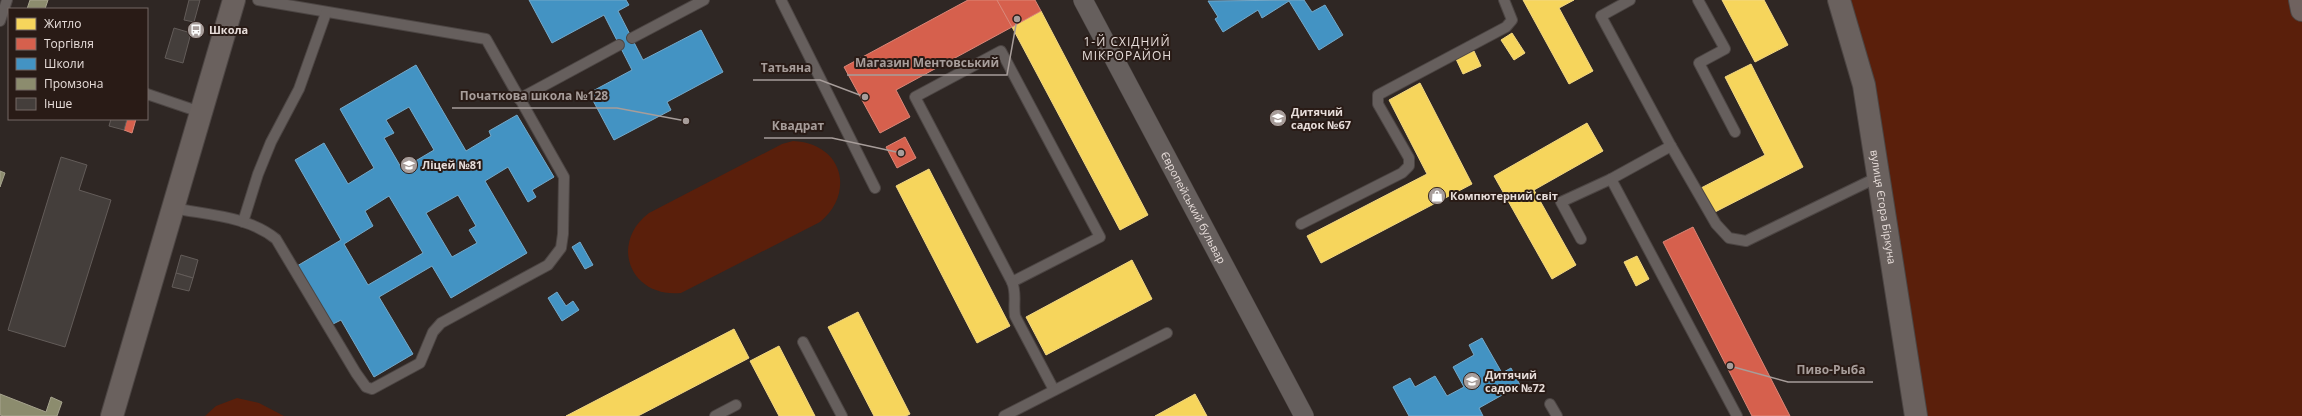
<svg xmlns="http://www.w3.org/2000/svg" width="2302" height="416" viewBox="0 0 2302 416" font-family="'Open Sans',sans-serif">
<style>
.green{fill:#5a1f0b}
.homes{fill:#f6d55c;stroke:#f2d782}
.shops{fill:#d6604d;stroke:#db8677}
.schools{fill:#4393c3;stroke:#74a9ca;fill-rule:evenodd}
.industry{fill:#8c8c6e;stroke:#a7a48e}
.building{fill:#443e3b;stroke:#635c59}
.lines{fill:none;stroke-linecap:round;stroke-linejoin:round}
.lane-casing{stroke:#4c4543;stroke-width:12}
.street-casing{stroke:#4c4543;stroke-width:20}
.secondary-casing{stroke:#4c4543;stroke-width:24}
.primary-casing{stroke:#4c4543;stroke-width:24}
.lane{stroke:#665f5d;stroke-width:10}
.street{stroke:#665f5d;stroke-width:19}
.secondary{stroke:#6a615e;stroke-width:22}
.primary{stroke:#6f625f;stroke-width:22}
.labels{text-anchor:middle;stroke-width:4;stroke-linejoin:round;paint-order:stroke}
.poi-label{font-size:11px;font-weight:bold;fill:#e7ddda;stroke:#291b16;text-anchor:start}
.street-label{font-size:11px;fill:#e7ddda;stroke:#291b16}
.neighbourhood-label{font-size:12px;letter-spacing:1px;fill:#e7ddda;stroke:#291b16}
.leader{fill:none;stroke:#a79d9a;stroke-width:1.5}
.callout-dot{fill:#a79d9a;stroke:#291b16;stroke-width:1.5}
.callout-label{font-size:12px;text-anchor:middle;font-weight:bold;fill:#a79d9a;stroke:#291b16;stroke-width:4;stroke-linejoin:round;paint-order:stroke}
</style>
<rect width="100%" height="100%" fill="#2f2724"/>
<g class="green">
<polygon points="1839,0 2302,0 2302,416 1916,416"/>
<path d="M793,141C842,143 856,192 820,222L681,293C630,298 609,243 649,213L782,144Z"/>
<polygon points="237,398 259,403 284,416 205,416 216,406"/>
</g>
<g class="homes">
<polygon points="1523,0 1574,0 1559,8 1593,71 1569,84"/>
<polygon points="1722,0 1764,0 1788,45 1755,62"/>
<polygon points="1041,11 1148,215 1120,230 1012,27"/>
<polygon points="1512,33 1525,53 1514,60 1501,40"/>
<polygon points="1474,51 1481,66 1463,74 1456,59"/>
<polygon points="1751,64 1803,167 1713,213 1701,188 1765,155 1725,77"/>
<polygon points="1420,83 1472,184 1321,263 1307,236 1427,174 1389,100"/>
<polygon points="1587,123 1603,151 1534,190 1576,265 1552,279 1494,176"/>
<polygon points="929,169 1010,326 977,343 896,186"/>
<polygon points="1637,256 1649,279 1636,286 1624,262"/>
<polygon points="1132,260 1152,299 1046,355 1026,317"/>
<polygon points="858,312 910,414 906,416 874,416 828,327"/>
<polygon points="734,329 749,358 638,416 566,416"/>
<polygon points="779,346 815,416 779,416 750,361"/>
<polygon points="1195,394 1207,416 1155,416"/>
</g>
<g class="shops">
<polygon points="968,0 997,0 1012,27 896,90 910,117 880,133 844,67"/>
<polygon points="997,0 1035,0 1041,11 1012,27"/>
<polygon points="127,119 136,119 132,133 124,130"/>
<polygon points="905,137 916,158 897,168 886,147"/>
<polygon points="1693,227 1790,416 1752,416 1663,242"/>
</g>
<g class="schools">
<polygon points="529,0 626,0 629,5 618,11 643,60 701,30 723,72 667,102 671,110 614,140 589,93 632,70 604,15 552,43"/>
<polygon points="1304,0 1312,12 1325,5 1343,35 1319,50 1289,1 1262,18 1258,10 1223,32 1215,19 1218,17 1208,1"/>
<path d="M416,65L466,151L491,136L489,131L517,115L554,177L532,190L536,197L528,202L508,167L485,181L527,253L451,298L432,266L379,297L413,354L374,377L341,320L331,325L297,266L341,240L295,160L324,143L348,184L374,168L340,109ZM409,107L434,150L402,169L384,138L394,133L386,120ZM458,195L476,226L469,230L477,243L452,257L426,213ZM389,196L423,253L368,285L344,244L373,226L365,211Z"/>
<polygon points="580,242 593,265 585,269 572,247"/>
<polygon points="557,292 566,306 573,301 579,310 562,321 548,298"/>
<polygon points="1482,338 1502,373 1511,368 1520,385 1479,408 1483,416 1409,416 1393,387 1410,378 1415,387 1435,376 1447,396 1464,387 1453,367 1474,355 1469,345"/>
</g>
<g class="industry">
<polygon points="30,0 48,0 45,9 27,9"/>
<polygon points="0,171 5,173 0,187"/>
<polygon points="0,394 46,412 51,397 62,402 57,416 4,416 0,415"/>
</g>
<g class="building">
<polygon points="189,0 200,0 194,22 184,20"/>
<polygon points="174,28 191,33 183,63 165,58"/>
<polygon points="111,119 127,119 124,130 109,126"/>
<polygon points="61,157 87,165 79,190 111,200 65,347 8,330"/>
<polygon points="181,255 198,260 193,278 176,273"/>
<polygon points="176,273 193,278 189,291 172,287"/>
</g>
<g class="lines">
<defs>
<g id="lane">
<polyline points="781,0 875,188"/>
<polyline points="1630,0 1601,16 1671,146 1716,224 1729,238 1746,241 1878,177"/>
<polyline points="1698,0 1725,49 1699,63 1735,132"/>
<polyline points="0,21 7,0"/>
<polyline points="632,38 704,0"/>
<polygon points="1001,51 1100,237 1012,282 915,97"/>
<polyline points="147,94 200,112"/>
<polyline points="519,99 619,45"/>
<polyline points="1611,179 1671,146"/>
<path d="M173,208C207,215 248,216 276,239L356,373L366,387L372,389L420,363L433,332L441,323L548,265L561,248L563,234L564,177L486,39L258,0"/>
<polyline points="243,222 258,174 271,142 299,89 326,13"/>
<polyline points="1301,224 1402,173 1409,166 1409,158 1378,104 1378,95 1506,27 1512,20 1504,0"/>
<polyline points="1581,239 1561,202 1611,179 1737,416"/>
<path d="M1012,282C1017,294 1013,303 1015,316L1054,390"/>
<polyline points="803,342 842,416"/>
<polyline points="1550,404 1557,416"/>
<polyline points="715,416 736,405"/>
<polyline points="1004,416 1167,333"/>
</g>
<g id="street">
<path id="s1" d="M1083,0L1304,416"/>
</g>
<g id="secondary">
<path id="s2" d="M1839,0L1864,85L1916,416"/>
<polyline points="112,416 234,0"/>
</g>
<polyline id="primary" points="2300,0 2302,10"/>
</defs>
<use href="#lane" class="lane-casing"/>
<use href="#street" class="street-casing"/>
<use href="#secondary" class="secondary-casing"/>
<use href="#primary" class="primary-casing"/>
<use href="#lane" class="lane"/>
<use href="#street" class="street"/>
<use href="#secondary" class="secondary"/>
<use href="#primary" class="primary"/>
</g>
<defs>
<symbol id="bus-disc" viewBox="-11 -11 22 22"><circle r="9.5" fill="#a79d9a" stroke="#291b16"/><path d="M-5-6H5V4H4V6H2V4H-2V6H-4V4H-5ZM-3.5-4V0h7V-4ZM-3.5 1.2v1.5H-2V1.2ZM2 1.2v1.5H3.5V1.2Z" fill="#fff"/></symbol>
<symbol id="school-disc" viewBox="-11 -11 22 22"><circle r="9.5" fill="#a79d9a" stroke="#291b16"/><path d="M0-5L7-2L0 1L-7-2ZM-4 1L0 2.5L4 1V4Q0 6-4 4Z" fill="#fff"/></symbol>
<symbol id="shop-disc" viewBox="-11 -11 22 22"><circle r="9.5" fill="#a79d9a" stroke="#291b16"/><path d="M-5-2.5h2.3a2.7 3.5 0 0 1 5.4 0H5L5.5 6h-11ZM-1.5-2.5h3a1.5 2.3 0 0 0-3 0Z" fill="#fff"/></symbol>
</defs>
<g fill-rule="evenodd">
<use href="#bus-disc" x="186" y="20" width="20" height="20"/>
<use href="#school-disc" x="1268" y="108" width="20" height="20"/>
<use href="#school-disc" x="399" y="155" width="20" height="20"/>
<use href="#shop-disc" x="1427" y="186" width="20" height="20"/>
<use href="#school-disc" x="1462" y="371" width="20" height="20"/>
</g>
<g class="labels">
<g class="poi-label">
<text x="209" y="34">Школа</text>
<text x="1291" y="116">Дитячий<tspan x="1291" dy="13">садок №67</tspan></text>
<text x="422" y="169">Ліцей №81</text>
<text x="1450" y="200">Компютерний світ</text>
<text x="1485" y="379">Дитячий<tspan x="1485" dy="13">садок №72</tspan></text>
</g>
<g class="street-label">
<text dy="4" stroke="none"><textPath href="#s2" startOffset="212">вулиця Єгора Біркуна</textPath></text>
<text dy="4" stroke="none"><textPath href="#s1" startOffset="235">Європейський бульвар</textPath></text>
</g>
<g class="neighbourhood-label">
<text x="1127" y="46">1-Й СХІДНИЙ<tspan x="1127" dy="14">МІКРОРАЙОН</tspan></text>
</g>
</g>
<path class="leader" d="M1017 19L1007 75H847M865 97L820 80H753M686 121L617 108H452M901 153L832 138H764M1730 366L1788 382H1873"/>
<g class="callout-dot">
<circle cx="1017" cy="19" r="4"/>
<circle cx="865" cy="97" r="4"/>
<circle cx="686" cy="121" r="4"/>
<circle cx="901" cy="153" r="4"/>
<circle cx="1730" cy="366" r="4"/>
</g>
<g class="callout-label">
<text x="927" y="67">Магазин Ментовський</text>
<text x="786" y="72">Татьяна</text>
<text x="534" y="100">Початкова школа №128</text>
<text x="798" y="130">Квадрат</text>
<text x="1831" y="374">Пиво-Рыба</text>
</g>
<rect x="8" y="8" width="140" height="112" fill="#291b16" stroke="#756964"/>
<rect x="16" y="18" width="20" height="12" fill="#f6d55c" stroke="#756964"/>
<text x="44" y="28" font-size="12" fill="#e7ddda">Житло</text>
<rect x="16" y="38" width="20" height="12" fill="#d6604d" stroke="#756964"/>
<text x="44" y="48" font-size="12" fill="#e7ddda">Торгівля</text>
<rect x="16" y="58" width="20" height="12" fill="#4393c3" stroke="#756964"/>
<text x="44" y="68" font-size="12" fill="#e7ddda">Школи</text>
<rect x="16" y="78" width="20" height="12" fill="#8c8c6e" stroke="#756964"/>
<text x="44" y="88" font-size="12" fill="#e7ddda">Промзона</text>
<rect x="16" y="98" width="20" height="12" fill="#443e3b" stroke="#756964"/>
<text x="44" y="108" font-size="12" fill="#e7ddda">Інше</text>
</svg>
